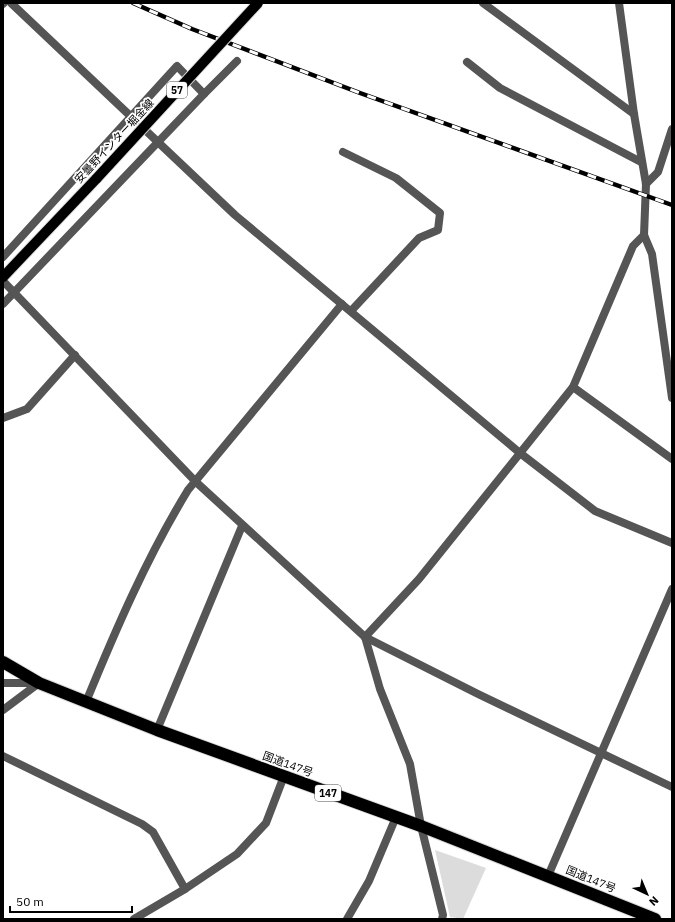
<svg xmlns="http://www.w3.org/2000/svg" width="675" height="922" viewBox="0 0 675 922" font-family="'IBM Plex Sans','Noto Sans JP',sans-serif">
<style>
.green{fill:#dcdcdc}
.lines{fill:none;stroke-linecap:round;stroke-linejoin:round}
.primary-casing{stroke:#dbdbdb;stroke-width:12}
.highway-casing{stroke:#dbdbdb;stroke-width:14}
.lane{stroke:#555;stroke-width:8}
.street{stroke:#555;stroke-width:8}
.primary{stroke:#000;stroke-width:10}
.highway{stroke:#000;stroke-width:12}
.rail-casing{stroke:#000;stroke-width:4.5}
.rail{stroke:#fff;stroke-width:3;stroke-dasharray:9;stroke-linecap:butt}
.primary-bridge-casing{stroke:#dbdbdb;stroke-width:12;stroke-linecap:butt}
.primary-bridge{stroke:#000;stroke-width:10}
.labels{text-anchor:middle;stroke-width:3.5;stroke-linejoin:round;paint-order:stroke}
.shield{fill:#fff;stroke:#4c4c4c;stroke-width:1}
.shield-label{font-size:10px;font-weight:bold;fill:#000}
.street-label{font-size:11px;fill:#000;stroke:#fff}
</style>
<rect width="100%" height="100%" fill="#fff"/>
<polygon class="green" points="435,850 486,868 463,919 450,917"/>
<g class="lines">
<defs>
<polyline id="primary" points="3,277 97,178"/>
<polyline id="highway" points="3,662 39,683 157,730 421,826 655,919"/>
</defs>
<use href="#primary" class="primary-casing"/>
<use href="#highway" class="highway-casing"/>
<g class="lane">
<polyline points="3,418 27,409 75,355"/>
<polyline points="3,683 38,683"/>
</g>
<g class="street">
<polyline points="11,3 235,215 520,453 595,511 672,543"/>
<polyline points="483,3 634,114"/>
<polyline points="619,3 634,114 646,184 644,235 652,254 672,398"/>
<polyline points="3,4 4,3"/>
<polyline points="467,62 500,88 641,162"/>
<polyline points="204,94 237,61"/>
<polyline points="343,152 396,178 440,213 438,230 419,238 351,311"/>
<polyline points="646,184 658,172 672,129"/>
<polyline points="3,257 177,66 204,94 3,304"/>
<polyline points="3,281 196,482 365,637 478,694 672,787"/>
<polyline points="573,387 672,459"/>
<polyline points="365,637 419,579 573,387 633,246 644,235"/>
<polyline points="365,637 380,689 410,764 421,826 443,915 442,919"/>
<path d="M86,702C116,629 147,557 188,490L342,304"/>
<polyline points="3,710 39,683"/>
<polyline points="157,730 242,526"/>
<polyline points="3,756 142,824 153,832 185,889"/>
<polyline points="548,876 672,589"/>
<polyline points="134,919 185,889 237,854 266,823 284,776"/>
<polyline points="347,919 369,881 396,817"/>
</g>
<use href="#primary" class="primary"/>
<use href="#highway" class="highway"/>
<defs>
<polyline id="rail" points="133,3 192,29 360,93 672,205"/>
</defs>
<use href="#rail" class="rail-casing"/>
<use href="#rail" class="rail"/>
<defs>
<polyline id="primary-bridge" points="97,178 258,3"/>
</defs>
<use href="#primary-bridge" class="primary-bridge-casing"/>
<use href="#primary-bridge" class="primary-bridge"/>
</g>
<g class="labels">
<g class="shield">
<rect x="167" y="82" width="20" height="16" rx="3"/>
<rect x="315" y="785" width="26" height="16" rx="3"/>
</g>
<g class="shield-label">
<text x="177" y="94">57</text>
<text x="328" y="797">147</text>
</g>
<g class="street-label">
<text transform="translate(114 141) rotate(-47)" y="4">安曇野インター堀金線</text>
<text transform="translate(288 764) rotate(20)" y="4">国道147号</text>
<text transform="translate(591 879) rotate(22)" y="4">国道147号</text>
</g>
</g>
<rect width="675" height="922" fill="none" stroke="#000000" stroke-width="8"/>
<g transform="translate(647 894) rotate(136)" stroke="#ffffff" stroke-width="3" paint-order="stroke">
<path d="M0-3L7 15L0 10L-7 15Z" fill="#000000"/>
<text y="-6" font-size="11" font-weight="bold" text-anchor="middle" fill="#000000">N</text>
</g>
<path d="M10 906v6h122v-6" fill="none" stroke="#000000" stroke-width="2"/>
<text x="16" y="906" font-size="12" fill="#000000" stroke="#ffffff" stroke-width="3" paint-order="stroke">50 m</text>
</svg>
